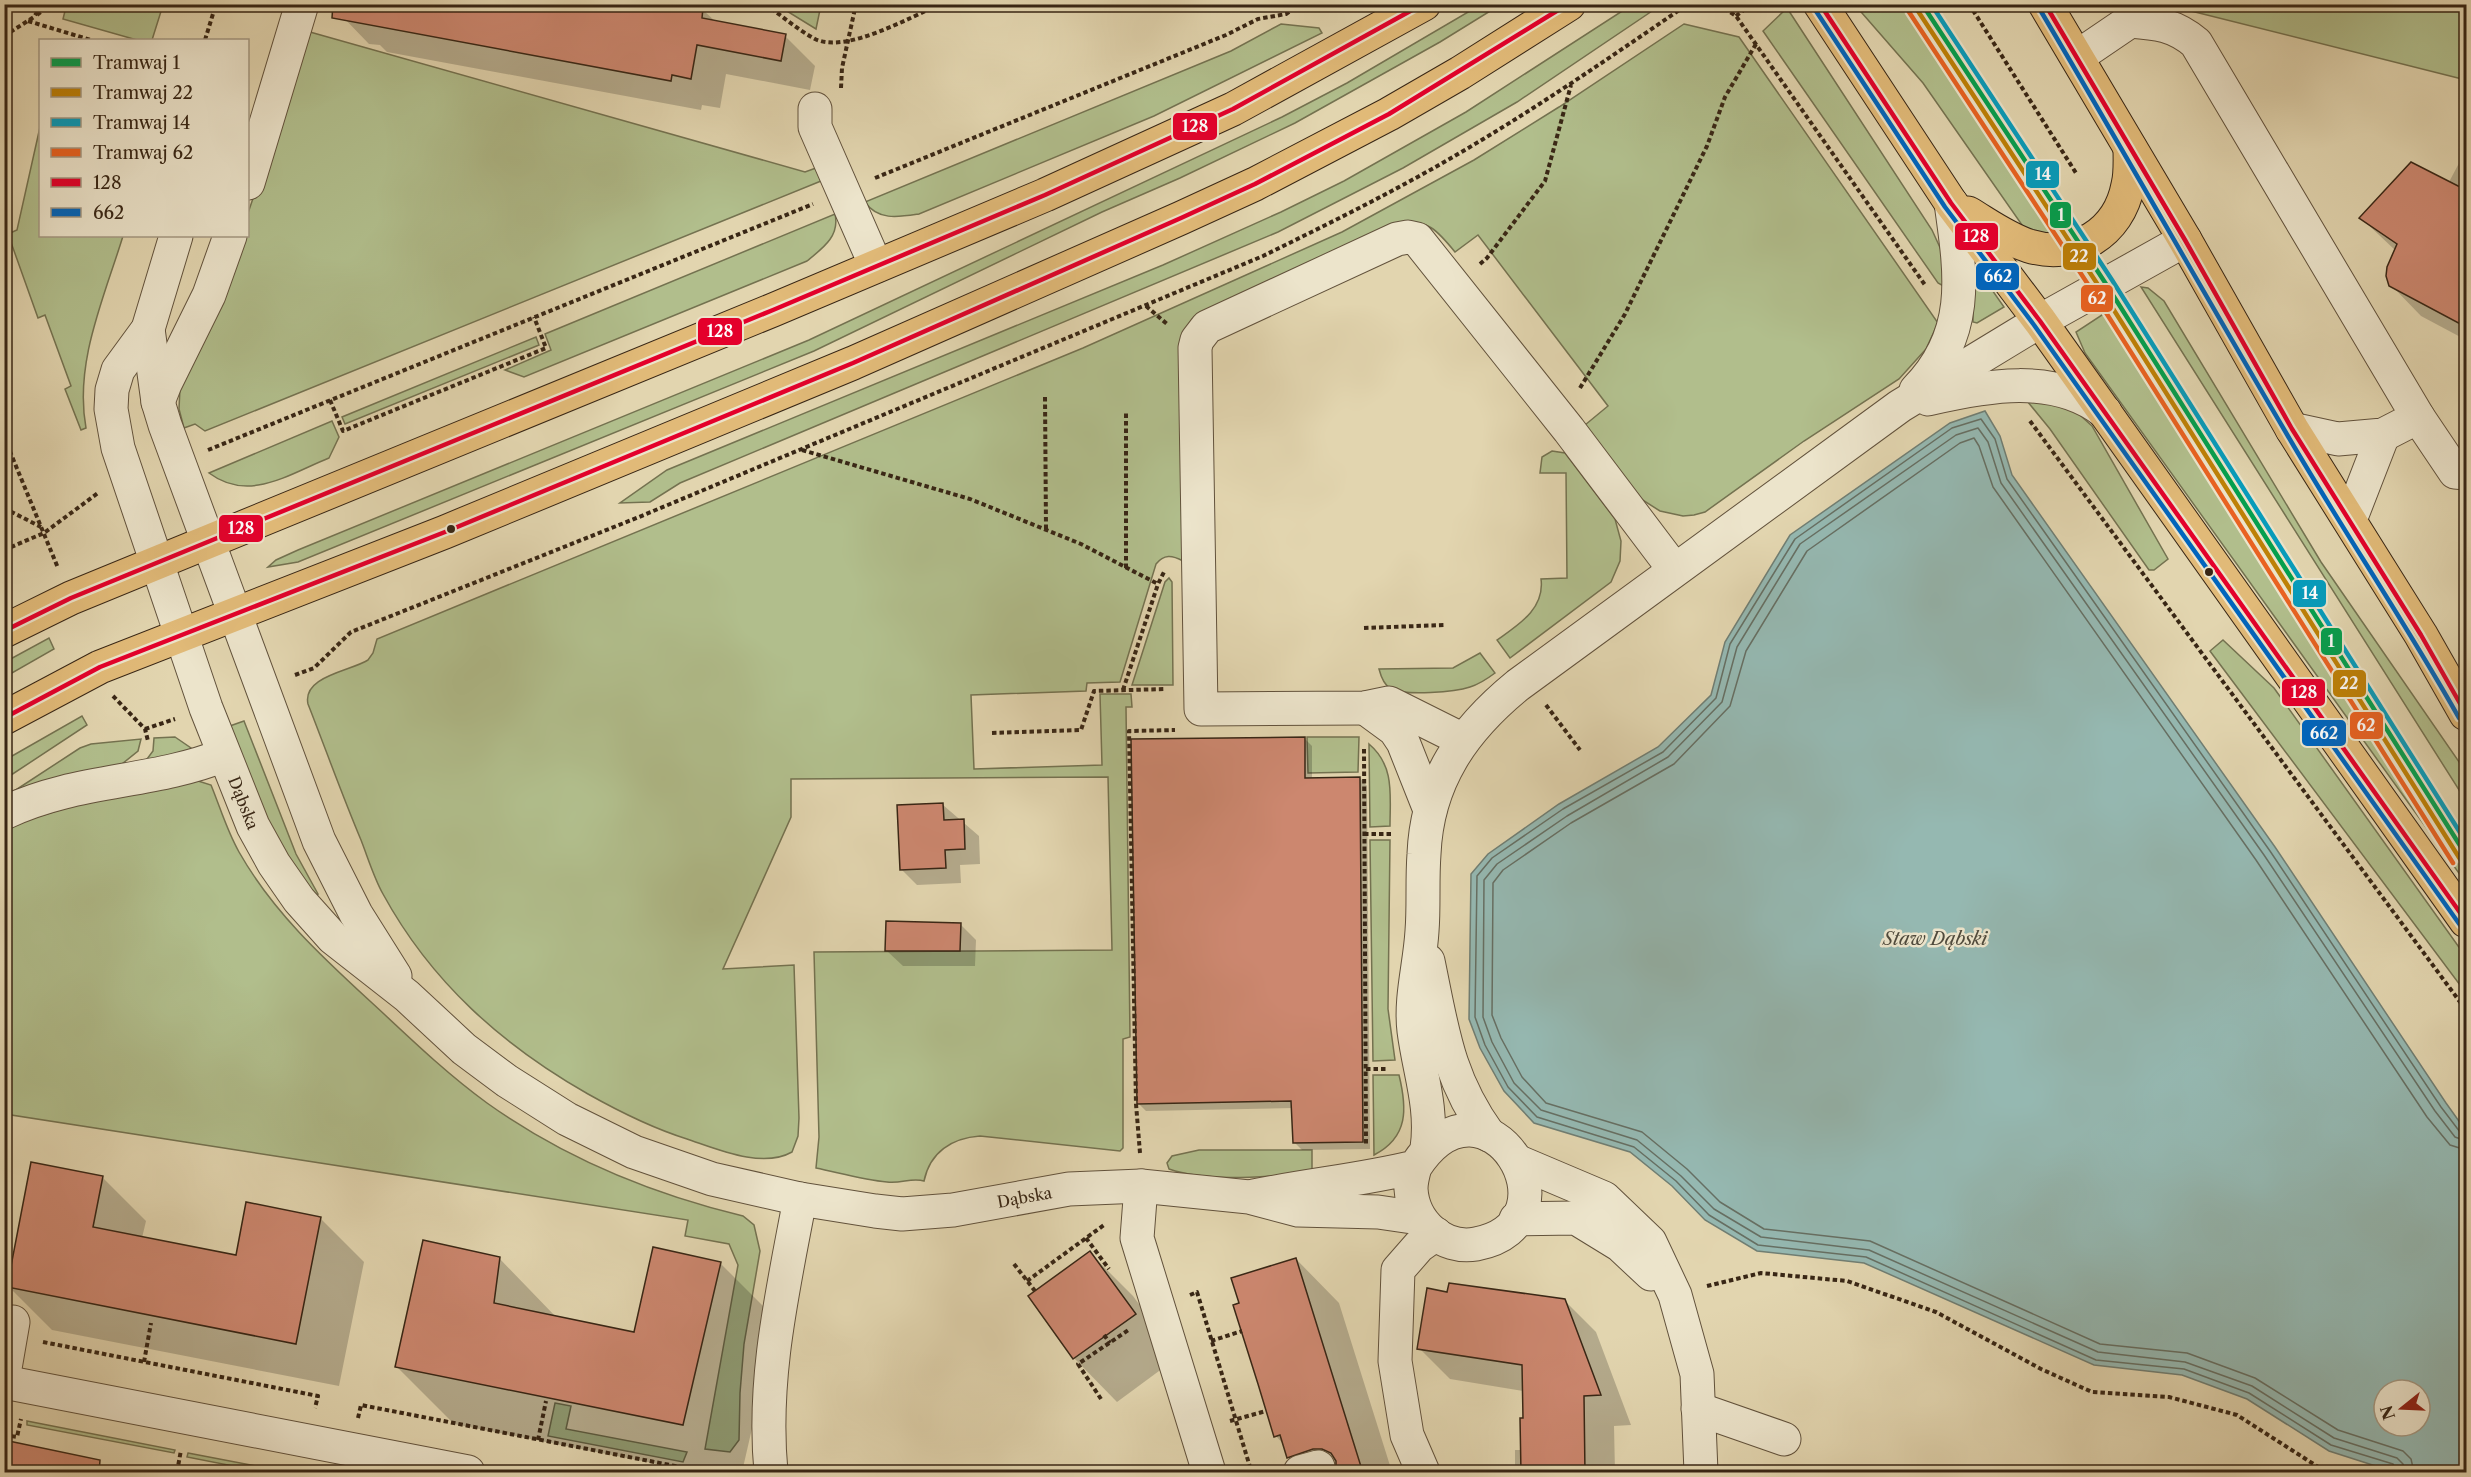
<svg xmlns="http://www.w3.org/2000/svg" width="2471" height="1477" viewBox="0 0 2471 1477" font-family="'Libre Caslon Text',serif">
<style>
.green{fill:#b1be8c;stroke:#747250;stroke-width:1.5}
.water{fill:#95b8b1;stroke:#707e73;stroke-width:1.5;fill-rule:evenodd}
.shadow{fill:#0003}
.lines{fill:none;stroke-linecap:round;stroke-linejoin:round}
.shore{stroke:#666f63;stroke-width:1.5}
.building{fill:#cc876f;stroke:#382615;stroke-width:1.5}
.minor-casing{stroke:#62523c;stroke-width:35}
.major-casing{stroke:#382615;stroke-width:35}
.path{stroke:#382615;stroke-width:4;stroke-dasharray:4.5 3;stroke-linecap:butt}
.minor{stroke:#ece4cb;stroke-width:33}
.major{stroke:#e1ba78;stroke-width:33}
.bus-1-casing{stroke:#ece4cb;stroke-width:9}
.bus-2-casing{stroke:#ece4cb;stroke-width:9}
.bus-1{stroke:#e4002b;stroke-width:4.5}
.bus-2{stroke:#0065bd;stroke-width:4.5}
.tram-1-casing{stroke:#ece4cb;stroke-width:9}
.tram-2-casing{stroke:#ece4cb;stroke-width:9}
.tram-3-casing{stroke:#ece4cb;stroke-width:9}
.tram-4-casing{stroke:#ece4cb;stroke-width:9}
.tram-1{stroke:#03a04e;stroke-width:4.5}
.tram-2{stroke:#be8006;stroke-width:4.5}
.tram-3{stroke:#069cbc;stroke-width:4.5}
.tram-4{stroke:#e96221;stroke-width:4.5}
.bus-dot{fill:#382615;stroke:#ece4cb;stroke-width:2}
.labels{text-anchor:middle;stroke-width:5;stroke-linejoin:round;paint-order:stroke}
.street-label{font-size:16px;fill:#382615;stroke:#ece4cb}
.water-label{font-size:18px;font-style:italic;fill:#4f4a3c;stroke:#ece4cb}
.line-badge{stroke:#ece4cb;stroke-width:2}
.badge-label{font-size:16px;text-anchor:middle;font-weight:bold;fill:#fff}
</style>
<rect width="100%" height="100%" fill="#e2d5af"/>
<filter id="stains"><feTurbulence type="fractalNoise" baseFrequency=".00333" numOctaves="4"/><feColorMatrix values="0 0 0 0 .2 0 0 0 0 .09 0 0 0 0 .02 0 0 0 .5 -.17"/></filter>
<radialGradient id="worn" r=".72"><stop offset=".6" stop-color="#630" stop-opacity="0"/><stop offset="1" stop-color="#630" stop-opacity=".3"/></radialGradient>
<g class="green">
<polygon points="1633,4 1661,5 1517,102 1403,168 1278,232 680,483 650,502 620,503 667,470 1163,265 1281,212 1344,181 1466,112"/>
<polygon points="73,5 73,4 163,5 152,40 137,40 63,19 65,11"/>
<polygon points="777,5 821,5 816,29"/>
<polygon points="1480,5 1500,5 1440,42 1295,123 1180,178 1102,212 814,351 298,562 268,567 276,560 298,550 809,340 1282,117 1347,83"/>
<polygon points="1855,5 1912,5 2064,238 2032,233 2022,225 1923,83"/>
<polygon points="2167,5 2466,5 2466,80"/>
<polygon points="1787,8 1932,230 1942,252 1947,288 1938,283 1763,31"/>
<path d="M1281,24L1319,28L1322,33L1154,116L919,214C899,217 878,221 865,202L1231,51Z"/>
<path d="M1684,24L1739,37L1938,323L1926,349L1899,379L1804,441L1705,512L1694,515L1683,516L1660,511L1641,499L1585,425L1608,406L1478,235L1455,252C1438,231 1427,218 1399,223L1192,319L1183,333V561C1172,555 1164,554 1156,564L1120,682L1087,683L1086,691L971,695L974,769L1102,765L1100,694H1131L1132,707H1126L1130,1037L1123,1039V1148L1120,1151L980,1136C952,1138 930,1152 924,1181C912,1177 901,1184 887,1182C864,1180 840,1173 816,1168L819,1137L814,952L1112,950L1108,777L791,779V817L723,969L794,965L799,1118L798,1136L792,1152C762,1169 717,1149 687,1139C652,1128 620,1112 588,1094C502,1045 431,982 383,894C374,878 368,858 361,840C342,795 326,750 308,704C302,676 351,671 368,660L373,653L377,639L1083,348L1342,232L1474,160L1559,107Z"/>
<polygon points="310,32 805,172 816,168 821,181 205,431 195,424 184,428 179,409 180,388 240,236 248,236 248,213"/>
<path d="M40,127V236H123C104,298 74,363 86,428L81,430L65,389L71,386L45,315L38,318L8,234L17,230Z"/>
<path d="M835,214C840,236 823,248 807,261L524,377L505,370L551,350L545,334Z"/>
<polygon points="1976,267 2004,307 1977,323 1973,322 1973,269"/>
<polygon points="2141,287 2148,288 2164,301 2321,562 2466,772 2466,801"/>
<polygon points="2111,309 2156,375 2282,573 2279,575 2466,873 2466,883 2085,353 2076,332"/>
<polygon points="536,337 539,345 345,424 342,417"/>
<polygon points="2023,396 2071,407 2092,426 2168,559 2154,570 2149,570 2050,429"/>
<path d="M332,421L339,437L329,458C289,474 249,503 209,473Z"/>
<path d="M1552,451L1565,453L1615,519L1621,541L1620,561L1611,582L1510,658L1497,640C1518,625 1545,609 1541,579L1567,578L1566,473H1540L1542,457Z"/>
<polygon points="1169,578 1172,582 1173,685 1132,685 1165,582"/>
<polygon points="49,638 54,649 5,677 5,662"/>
<polygon points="2223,640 2274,688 2466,957 2466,993 2210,651"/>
<path d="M1480,653L1495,673C1487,679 1480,684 1470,687C1455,692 1406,696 1391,689C1384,685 1381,677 1379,669L1453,668Z"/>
<polygon points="82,716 87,725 5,779 5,760"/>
<polygon points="244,721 296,854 318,894 315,895 283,854 227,727"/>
<polygon points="175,737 191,748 189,752 144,763 153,751 154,738"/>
<polygon points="1307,737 1359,737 1358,772 1308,773"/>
<polygon points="141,739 138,751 117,768 5,797 80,748 91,744"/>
<path d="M1369,744C1395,766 1390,795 1390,826L1370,827Z"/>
<path d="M195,780L211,785C220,807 227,831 239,852C276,917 330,964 384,1014C417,1045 450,1076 487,1103C564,1158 652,1194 743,1216L754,1225L760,1251L744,1344L740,1393L739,1440L730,1452L705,1449L738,1265L729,1244L685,1236L688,1220L5,1114V827L114,793Z"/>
<polygon points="1370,840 1390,840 1388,1009 1395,1060 1373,1061"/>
<path d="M1373,1075H1399C1407,1108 1409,1137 1374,1155Z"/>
<path d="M1199,1150H1312V1173C1269,1176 1210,1183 1169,1169L1167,1163L1172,1156Z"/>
<polygon points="555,1403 571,1406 566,1429 687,1452 683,1462 548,1436"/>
<polygon points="27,1421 175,1450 174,1453 27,1425"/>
<polygon points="188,1453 288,1472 264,1472 187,1457"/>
</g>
<path class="water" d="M1985,411L2000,436L2012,475L2275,847L2446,1103L2466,1131V1472L2385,1469L2329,1451L2247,1399L2182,1375L2094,1365L1864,1263L1757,1251L1705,1220L1672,1186L1630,1152L1534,1123L1504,1091L1480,1048L1469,1019L1471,874L1488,854L1559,804L1658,747L1711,695L1725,642L1790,535L1950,423ZM2384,1390H2420V1426H2384Z"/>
<g class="shadow">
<polygon points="341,4 688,4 703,10 716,22 785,36 815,66 810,90 726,74 720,108 702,105 701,110 387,52 380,45 369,44 340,14"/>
<polygon points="2466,150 2466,340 2421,316 2391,285 2396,251 2361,218 2449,182"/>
<polygon points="1304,738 1312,746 1312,779 1360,778 1367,786 1370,1149 1302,1150 1294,1142 1293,1108 1146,1111 1139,1104"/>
<polygon points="943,805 979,836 980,864 960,865 961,883 917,885 901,869"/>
<polygon points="960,924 976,940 975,966 903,966 887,951"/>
<polygon points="102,1177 146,1221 142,1238 237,1257 320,1218 364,1262 339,1386 52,1330 8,1286"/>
<polygon points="1090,1253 1133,1296 1178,1357 1117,1402 1074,1358 1030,1297"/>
<polygon points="499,1258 556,1317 635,1334 720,1263 777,1320 742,1472 698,1472 454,1424 397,1367"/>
<polygon points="1296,1259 1339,1303 1392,1472 1304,1472 1289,1458 1285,1446 1276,1436"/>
<polygon points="1448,1293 1565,1301 1596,1332 1631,1425 1614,1426 1615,1472 1515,1472 1515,1450 1522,1450 1523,1391 1450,1379 1419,1348"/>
<polygon points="125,1466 158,1472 124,1472"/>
</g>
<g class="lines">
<g class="shore">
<polyline points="2398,1472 2393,1464 2331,1445 2249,1393 2184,1369 2096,1360 1866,1257 1758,1245 1709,1215 1676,1181 1634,1147 1537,1117 1508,1087 1485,1045 1475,1017 1477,876 1492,858 1563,809 1663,752 1716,698 1730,644 1795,539 1952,428 1981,419 1995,439 2007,479 2270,851 2441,1107 2460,1132 2466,1134"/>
<polyline points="2405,1472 2403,1464 2397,1458 2334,1438 2252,1386 2185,1362 2098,1352 1869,1250 1761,1237 1714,1209 1681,1176 1637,1140 1541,1110 1514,1083 1492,1042 1483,1017 1484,880 1497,864 1567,816 1668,757 1722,702 1737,647 1800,544 1956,435 1978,428 1988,442 2001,483 2264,855 2435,1111 2455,1137 2466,1141"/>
<polyline points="2414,1472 2411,1459 2403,1451 2338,1430 2255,1378 2187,1353 2100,1344 1870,1241 1764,1229 1720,1202 1687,1169 1642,1132 1546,1103 1522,1077 1501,1038 1492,1015 1493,883 1503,870 1571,823 1674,764 1730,706 1746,651 1807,551 1960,443 1974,438 1979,446 1993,487 2256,860 2427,1117 2450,1145 2466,1150"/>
</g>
</g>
<g class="building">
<polygon points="333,4 683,4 703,8 702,18 786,34 781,61 697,45 691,79 672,75 671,81 332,18"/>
<polygon points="2411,162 2466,190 2466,327 2389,286 2386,276 2387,267 2397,244 2359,218"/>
<polygon points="1305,737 1305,778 1360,777 1363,1142 1293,1143 1291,1101 1137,1104 1131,739"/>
<polygon points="943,803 944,820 964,819 965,849 945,850 946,868 900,870 897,805"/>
<polygon points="886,921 961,923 960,951 885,951"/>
<polygon points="31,1162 103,1176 93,1227 236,1255 246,1202 321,1217 296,1344 7,1287"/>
<polygon points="423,1240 500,1257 494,1303 634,1332 653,1247 721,1262 683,1425 395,1367"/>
<polygon points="1090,1251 1136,1314 1073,1359 1028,1296"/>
<polygon points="1296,1258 1363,1473 1336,1473 1336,1461 1331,1453 1322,1449 1313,1449 1287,1458 1280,1435 1274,1437 1258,1384 1233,1305 1239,1303 1231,1278"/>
<polygon points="1449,1283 1565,1299 1601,1395 1584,1396 1585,1473 1521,1473 1520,1418 1523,1418 1522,1365 1417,1349 1427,1288 1447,1292"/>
<polygon points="4,1440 100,1460 99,1473 4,1473"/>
</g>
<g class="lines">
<defs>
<g id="minor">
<path d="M2130,21C2157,23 2175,25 2196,43L2418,417L2383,435L2338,439L2292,429"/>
<polyline points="2077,57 2130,21 2133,4"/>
<polyline points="815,109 815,127 876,266"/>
<polyline points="248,183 302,4"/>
<path id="s1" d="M176,236L148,329L118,370L112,390L111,409L118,448L206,708L253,826L274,864L299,900L333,938L407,996L464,1049L507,1081L567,1119L634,1152L712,1179L800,1199L875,1211L902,1214L953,1210L1069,1189L1141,1186L1249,1197L1298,1210L1378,1212L1419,1218"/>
<polyline points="148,329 158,402 165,425 319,841 356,914 395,976"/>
<path d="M1916,390C1971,334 1961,274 1951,203"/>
<path d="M1928,399C1985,386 2055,372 2105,412"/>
<polyline points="158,402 165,384 209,295 230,236"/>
<polyline points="2418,417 2455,472 2466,473"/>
<polyline points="2350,520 2383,435"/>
<polyline points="1365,708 1395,730 1403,742 1430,810"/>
<polyline points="1463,740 1389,703 1365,708 1201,709 1195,348 1197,340 1207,327 1397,239 1408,237 1417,239 1569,430 1674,569"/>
<path d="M4,813C77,778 152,784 224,755"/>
<path d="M1428,961C1442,1028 1447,1077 1489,1135"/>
<path d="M1427,1148C1433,1107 1419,1071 1414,1031C1410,998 1420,965 1422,931C1424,906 1422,880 1424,854C1427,781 1463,730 1518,685L1900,406L2040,321L2185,240"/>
<polyline points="1519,1162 1604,1198 1650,1242 1675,1295 1697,1374 1701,1472"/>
<polyline points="1141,1186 1137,1238 1209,1472"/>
<path d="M1254,1196C1308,1185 1361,1180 1415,1167C1486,1058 1586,1223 1476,1244C1443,1250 1413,1223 1411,1189C1411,1182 1413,1174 1415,1167"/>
<polyline points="1516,1219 1576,1218 1620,1245 1651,1274"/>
<polyline points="4,1374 13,1322"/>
<polyline points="4,1382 468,1472"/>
<polyline points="1698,1409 1784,1439"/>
<path d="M771,1472C762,1379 783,1290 800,1199"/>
<polyline points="1300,1472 1318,1467"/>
<polyline points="1423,1472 1407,1435 1395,1361 1398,1270 1419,1246 1436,1234"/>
</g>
<g id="major">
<polyline points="1820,4 1951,203 2040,321 2466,921"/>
<polyline points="2045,4 2185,240 2292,429 2421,635 2466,714"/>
<path d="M1968,213C1988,225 2007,239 2029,246C2075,260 2119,233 2128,185C2131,173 2130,160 2130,148"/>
<polyline points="4,631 71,598 773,310 1045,195 1233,109 1424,4"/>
<polyline points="4,718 100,667 445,532 853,363 1181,218 1255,184 1389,114 1460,73 1569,4"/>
</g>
</defs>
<use href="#minor" class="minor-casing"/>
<use href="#major" class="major-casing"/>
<g class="path">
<path d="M765,4C781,15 798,30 815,39C846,54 910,17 941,4"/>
<polyline points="1718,4 1736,16 1925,285"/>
<polyline points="1969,4 2076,173"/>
<polyline points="37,15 51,4"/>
<polyline points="1736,16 1751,4"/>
<polyline points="28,21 91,40"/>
<polyline points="4,36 34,17 42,4"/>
<polyline points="205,40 216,4"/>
<polyline points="841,88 842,68 856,4"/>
<polyline points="875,178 1226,35 1258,19 1286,14 1300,4"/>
<polyline points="1480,264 1487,258 1545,181 1571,85"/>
<polyline points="1146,306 1167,324"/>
<polyline points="1580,388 1625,314 1707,146 1725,97 1756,44"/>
<polyline points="1045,397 1046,529"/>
<polyline points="330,400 343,431 546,348 534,317"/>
<polyline points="2030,421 2466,1010"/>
<polyline points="4,437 58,568"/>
<polyline points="208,450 813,204"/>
<polyline points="802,450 970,499 1081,544 1158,584 1164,572"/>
<polyline points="4,508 41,527"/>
<polyline points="4,550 44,533 98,493"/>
<polyline points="1126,568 1126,411"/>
<polyline points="1364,628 1444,625"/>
<path d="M295,675L314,668L351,632L639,517L1263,256C1328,224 1395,191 1458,154C1537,108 1612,56 1688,4"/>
<polyline points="1123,690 1158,584"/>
<polyline points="113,696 145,729 148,741"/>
<polyline points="1546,705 1580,750"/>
<polyline points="145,729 175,719"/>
<polyline points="992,733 1081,730 1094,691 1166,689"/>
<polyline points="1364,749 1366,1144"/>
<polyline points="1364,834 1391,834"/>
<polyline points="1366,1069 1387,1069"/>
<polyline points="1140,1153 1136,1104 1129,731 1175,730"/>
<polyline points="1086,1238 1109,1269"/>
<polyline points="1014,1264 1035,1291"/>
<polyline points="1027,1281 1104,1225"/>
<polyline points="1707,1286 1761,1273 1847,1281 1936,1312 2041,1369 2092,1392 2169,1397 2237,1415 2326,1472"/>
<polyline points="1190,1295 1197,1292 1250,1467 1242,1470"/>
<polyline points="1104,1335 1110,1343"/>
<polyline points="1211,1341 1242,1331"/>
<polyline points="43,1342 318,1396 315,1408"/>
<polyline points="144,1362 151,1323"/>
<polyline points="1101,1399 1078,1364 1130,1329"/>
<polyline points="358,1418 361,1405 706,1472"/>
<polyline points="1230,1421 1266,1411"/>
<polyline points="4,1435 17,1437 21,1419"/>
<polyline points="538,1440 546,1401"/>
<polyline points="177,1472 181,1450"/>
</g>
<use href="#minor" class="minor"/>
<use href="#major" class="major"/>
<defs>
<g id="bus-1">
<polyline points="1820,4 1951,203 2040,321 2466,921"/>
<polyline points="2045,4 2185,240 2292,429 2421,635 2466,714"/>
<polyline points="4,631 71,598 773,310 1045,195 1233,109 1423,4"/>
<polyline points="4,718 100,667 445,532 853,363 1181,218 1255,184 1389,114 1568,4"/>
</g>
<g id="bus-2">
<polyline points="1814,8 1945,207 2034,325 2460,925"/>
<path d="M2039,8C2122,148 2202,290 2285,431C2341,528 2404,620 2459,718"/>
</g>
</defs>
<use href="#bus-1" class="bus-1-casing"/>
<use href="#bus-2" class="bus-2-casing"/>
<use href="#bus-1" class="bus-1"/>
<use href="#bus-2" class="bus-2"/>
<defs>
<polyline id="tram-1" points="1922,4 2106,284 2466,855"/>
<polyline id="tram-2" points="1916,8 2100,288 2460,859"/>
<polyline id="tram-3" points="1931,4 2112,280 2466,842"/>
<polyline id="tram-4" points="1909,12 2093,292 2453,863"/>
</defs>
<use href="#tram-1" class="tram-1-casing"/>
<use href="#tram-2" class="tram-2-casing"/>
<use href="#tram-3" class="tram-3-casing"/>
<use href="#tram-4" class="tram-4-casing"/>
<use href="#tram-1" class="tram-1"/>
<use href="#tram-2" class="tram-2"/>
<use href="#tram-3" class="tram-3"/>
<use href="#tram-4" class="tram-4"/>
</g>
<g class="bus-dot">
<circle cx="451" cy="529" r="5"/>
<circle cx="2209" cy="572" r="5"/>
</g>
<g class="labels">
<g class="street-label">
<text dy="6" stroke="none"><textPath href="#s1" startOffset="604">Dąbska</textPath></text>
<text dy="6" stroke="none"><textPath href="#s1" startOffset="1538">Dąbska</textPath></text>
</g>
<g class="water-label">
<text x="1935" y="945">Staw Dąbski</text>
</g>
</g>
<g class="line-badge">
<rect x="1172" y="112" width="46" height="29" rx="6" fill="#e4002b"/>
<rect x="2025" y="160" width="35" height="29" rx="6" fill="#069cbc"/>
<rect x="2049" y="201" width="23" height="28" rx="6" fill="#03a04e"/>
<rect x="1954" y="222" width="45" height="29" rx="6" fill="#e4002b"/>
<rect x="2062" y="242" width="35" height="29" rx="6" fill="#be8006"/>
<rect x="1975" y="262" width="45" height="29" rx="6" fill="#0065bd"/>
<rect x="2080" y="284" width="34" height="29" rx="6" fill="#e96221"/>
<rect x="697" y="317" width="46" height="29" rx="6" fill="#e4002b"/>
<rect x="218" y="514" width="46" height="29" rx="6" fill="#e4002b"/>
<rect x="2292" y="579" width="35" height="29" rx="6" fill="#069cbc"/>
<rect x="2320" y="627" width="23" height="29" rx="6" fill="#03a04e"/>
<rect x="2332" y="669" width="35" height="29" rx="6" fill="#be8006"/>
<rect x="2281" y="678" width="45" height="29" rx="6" fill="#e4002b"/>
<rect x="2349" y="711" width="35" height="29" rx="6" fill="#e96221"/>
<rect x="2301" y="719" width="46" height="28" rx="6" fill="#0065bd"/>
</g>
<g class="badge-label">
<text x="1195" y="132">128</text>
<text x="2043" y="180">14</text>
<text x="2061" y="221">1</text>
<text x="1976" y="242">128</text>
<text x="2079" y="262">22</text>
<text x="1998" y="282">662</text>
<text x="2097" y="304">62</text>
<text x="720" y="337">128</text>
<text x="241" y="534">128</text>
<text x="2310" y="599">14</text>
<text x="2331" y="647">1</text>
<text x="2349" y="689">22</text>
<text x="2304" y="698">128</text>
<text x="2366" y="731">62</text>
<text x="2324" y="739">662</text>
</g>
<rect width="2471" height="1477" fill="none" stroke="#e2d5af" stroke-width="24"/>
<rect x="6" y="6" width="2459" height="1465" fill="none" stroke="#382615" stroke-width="3"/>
<rect x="12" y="12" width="2447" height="1453" fill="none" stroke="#382615" stroke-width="1.5"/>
<rect x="39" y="39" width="210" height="198" fill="#ece4cb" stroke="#a49882" stroke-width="1.5"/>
<rect x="51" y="58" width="30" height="9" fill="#03a04e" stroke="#a49882" stroke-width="1.5"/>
<text x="93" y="69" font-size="18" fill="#382615">Tramwaj 1</text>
<rect x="51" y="88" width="30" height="9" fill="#be8006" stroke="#a49882" stroke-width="1.5"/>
<text x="93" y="99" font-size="18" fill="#382615">Tramwaj 22</text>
<rect x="51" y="118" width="30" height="9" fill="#069cbc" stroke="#a49882" stroke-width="1.5"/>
<text x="93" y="129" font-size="18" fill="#382615">Tramwaj 14</text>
<rect x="51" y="148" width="30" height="9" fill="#e96221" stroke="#a49882" stroke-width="1.5"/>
<text x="93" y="159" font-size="18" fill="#382615">Tramwaj 62</text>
<rect x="51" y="178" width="30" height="9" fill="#e4002b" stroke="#a49882" stroke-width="1.5"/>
<text x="93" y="189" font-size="18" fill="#382615">128</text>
<rect x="51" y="208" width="30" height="9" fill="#0065bd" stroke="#a49882" stroke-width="1.5"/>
<text x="93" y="219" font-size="18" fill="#382615">662</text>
<g transform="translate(2402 1408) rotate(252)"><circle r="28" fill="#ece4cb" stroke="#a49882" stroke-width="1.5"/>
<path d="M0-4.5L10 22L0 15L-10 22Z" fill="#8f2418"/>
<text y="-9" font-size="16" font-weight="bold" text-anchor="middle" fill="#382615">N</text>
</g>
<rect width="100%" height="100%" filter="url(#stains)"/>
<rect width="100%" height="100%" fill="url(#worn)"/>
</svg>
